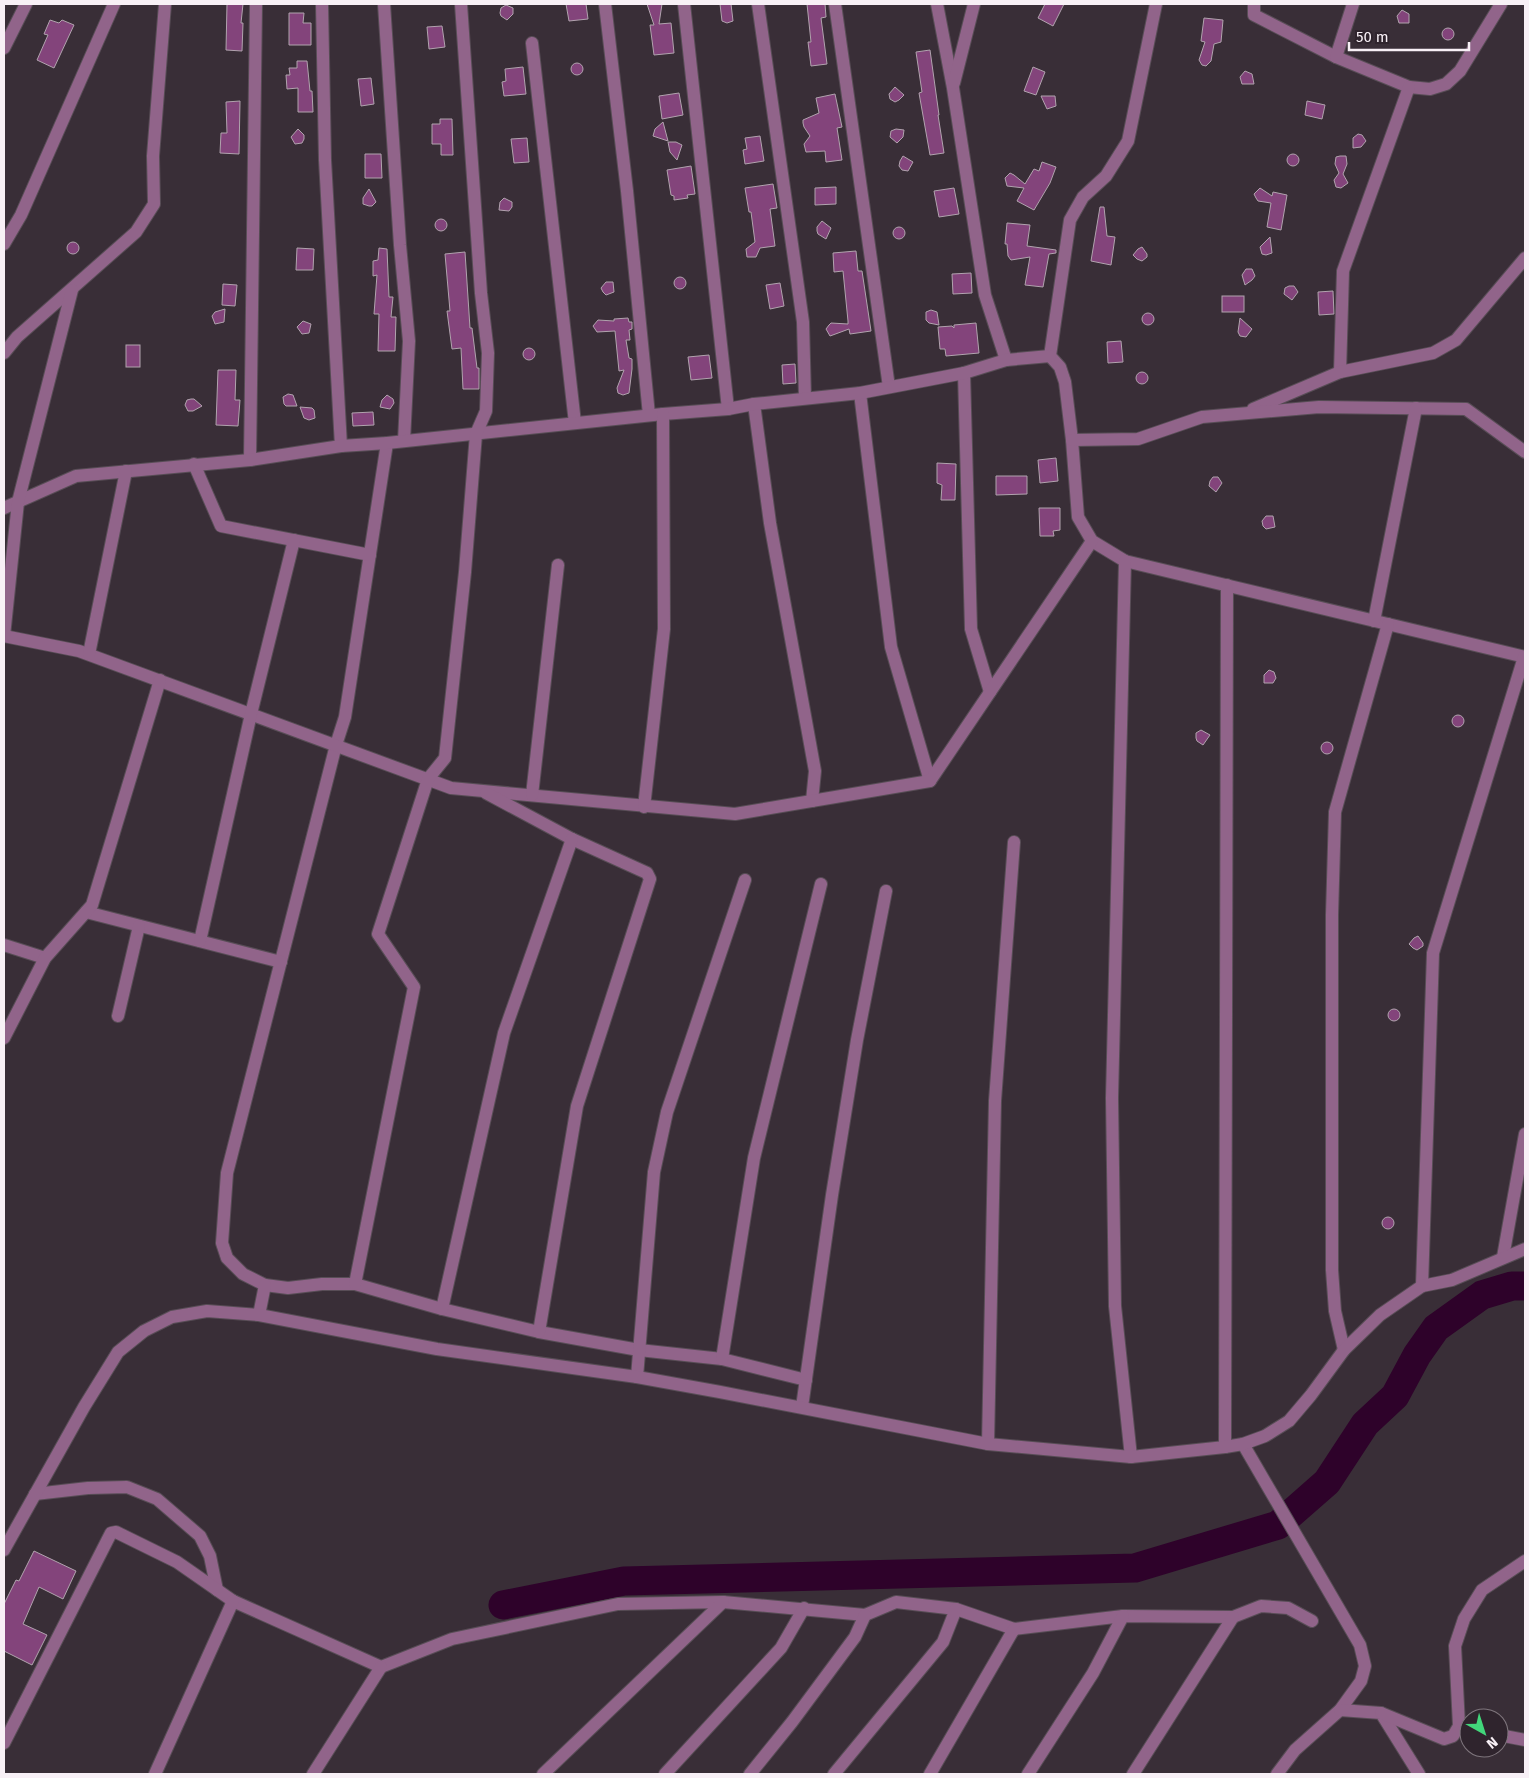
<svg xmlns="http://www.w3.org/2000/svg" width="1529" height="1778" viewBox="0 0 1529 1778" font-family="'Fira Sans',sans-serif">
<style>
.lines{fill:none;stroke-linecap:round;stroke-linejoin:round}
.river{stroke:#2e022a;stroke-width:29}
.building{fill:#83447b;stroke:#b1a3ae}
.minor-casing{stroke:#584d56;stroke-width:14}
.tertiary-casing{stroke:#584d56;stroke-width:14}
.minor{stroke:#91648a;stroke-width:12}
.tertiary{stroke:#91648a;stroke-width:12}
</style>
<rect width="100%" height="100%" fill="#392e37"/>
<g class="lines">
<polyline class="river" points="503,1605 624,1581 1135,1568 1278,1525 1327,1482 1365,1424 1395,1396 1417,1355 1436,1328 1482,1295 1512,1286 1525,1286"/>
</g>
<g class="building">
<polygon points="227,4 243,4 241,23 243,23 242,51 226,50"/>
<polygon points="566,4 586,4 588,19 569,21"/>
<polygon points="647,4 662,4 659,24 671,23 674,53 654,55 650,25 654,25"/>
<polygon points="720,4 731,4 733,21 727,23 722,21"/>
<polygon points="807,4 825,4 826,17 821,18 827,64 811,66 808,42 811,42"/>
<polygon points="1045,4 1064,4 1053,26 1038,18"/>
<polygon points="506,5 513,8 513,14 507,20 501,16 500,13 501,8"/>
<polygon points="1402,10 1409,14 1409,23 1399,23 1397,16"/>
<polygon points="289,13 304,13 303,23 311,23 311,45 289,45"/>
<polygon points="1204,18 1223,20 1221,42 1214,44 1211,61 1206,66 1202,65 1199,60 1205,42 1201,41"/>
<polygon points="50,20 59,23 62,20 74,25 54,68 37,60 48,35 44,34"/>
<polygon points="442,26 445,47 429,49 427,27"/>
<circle cx="1448" cy="34" r="6"/>
<polygon points="930,50 939,115 938,115 944,153 930,155 919,93 922,92 916,52"/>
<polygon points="297,61 307,61 310,91 312,91 313,112 298,112 298,88 287,89 286,75 290,75 289,68 297,68"/>
<circle cx="577" cy="69" r="6"/>
<polygon points="523,67 526,94 504,96 502,82 506,81 505,69"/>
<polygon points="1033,67 1045,72 1036,95 1024,91"/>
<polygon points="1245,71 1252,74 1254,84 1242,84 1240,77"/>
<polygon points="371,78 374,104 361,106 358,79"/>
<polygon points="895,87 904,95 899,100 895,102 890,99 889,94"/>
<polygon points="679,93 683,115 662,119 659,96"/>
<polygon points="835,94 842,127 837,128 842,160 826,162 825,151 806,152 804,144 810,136 804,127 803,123 803,120 819,113 816,98"/>
<polygon points="1041,96 1055,96 1056,106 1047,109"/>
<polygon points="240,101 239,154 220,153 221,133 227,133 226,102"/>
<polygon points="1307,101 1325,105 1322,119 1305,115"/>
<polygon points="440,119 452,119 453,155 441,155 441,144 432,144 432,124 440,124"/>
<polygon points="663,122 668,141 653,136 655,129"/>
<polygon points="298,129 304,135 304,139 302,143 295,144 291,137"/>
<polygon points="896,129 904,130 903,137 897,143 890,137 891,131"/>
<polygon points="1358,134 1362,135 1366,141 1361,147 1353,148 1353,138"/>
<polygon points="760,136 764,161 745,164 743,150 747,149 745,138"/>
<polygon points="527,138 529,162 514,163 511,139"/>
<polygon points="668,142 676,142 682,145 677,160 670,152"/>
<circle cx="1293" cy="160" r="6"/>
<polygon points="365,154 381,154 382,178 365,178"/>
<polygon points="903,156 913,162 908,171 902,170 899,166 900,161"/>
<polygon points="1340,156 1346,156 1347,164 1343,174 1348,183 1341,188 1336,187 1334,180 1339,173 1335,164 1336,157"/>
<polygon points="1042,162 1056,167 1050,183 1034,210 1017,201 1024,188 1007,186 1005,178 1010,173 1014,175 1025,184 1034,169 1039,171"/>
<polygon points="691,166 695,194 687,195 688,198 674,200 674,196 671,195 667,170"/>
<polygon points="773,184 777,208 770,209 775,246 760,248 756,257 747,257 746,249 755,242 751,212 749,212 745,188"/>
<polygon points="836,187 836,204 815,205 815,188"/>
<polygon points="954,188 959,214 939,217 934,191"/>
<polygon points="1260,188 1272,196 1273,192 1287,195 1281,230 1267,227 1271,203 1258,201 1256,198 1254,194"/>
<polygon points="369,189 376,202 372,206 369,206 363,204 363,198"/>
<polygon points="504,198 512,202 512,207 509,211 499,210 500,202"/>
<polygon points="1100,207 1104,207 1107,236 1115,237 1111,265 1091,261"/>
<circle cx="441" cy="225" r="6"/>
<polygon points="822,221 831,228 826,239 818,234 817,231 817,227"/>
<polygon points="1007,223 1030,225 1027,246 1056,250 1056,253 1049,254 1043,287 1025,285 1030,257 1011,260 1008,256 1007,244 1005,244"/>
<circle cx="899" cy="233" r="6"/>
<polygon points="1270,237 1272,253 1266,255 1262,254 1260,247"/>
<circle cx="73" cy="248" r="6"/>
<polygon points="1142,247 1147,254 1147,257 1142,261 1137,259 1133,255 1138,249"/>
<polygon points="297,248 314,249 313,270 296,270"/>
<polygon points="379,248 387,249 389,297 393,297 391,317 396,317 395,351 378,351 379,314 374,314 377,275 373,276 373,261 378,260"/>
<polygon points="856,251 858,271 862,271 871,331 850,334 849,329 830,336 826,329 829,325 831,323 848,324 848,321 843,271 834,272 833,253"/>
<polygon points="465,252 470,328 472,328 477,368 479,368 479,389 463,389 461,348 452,349 447,311 450,311 445,254"/>
<polygon points="1246,269 1252,269 1255,276 1252,280 1245,285 1242,275"/>
<polygon points="971,273 972,293 953,294 952,274"/>
<circle cx="680" cy="283" r="6"/>
<polygon points="606,282 613,282 614,292 606,295 603,292 601,288"/>
<polygon points="780,283 784,306 770,309 766,285"/>
<polygon points="223,284 237,285 235,306 222,305"/>
<polygon points="1289,286 1294,286 1298,292 1292,300 1284,294 1285,288"/>
<polygon points="1333,291 1334,314 1319,315 1318,292"/>
<rect x="1222" y="296" width="22" height="16"/>
<polygon points="225,309 224,322 215,324 212,316 215,312"/>
<polygon points="931,310 937,312 939,325 929,323 926,320 926,312"/>
<circle cx="1148" cy="319" r="6"/>
<polygon points="628,318 629,322 632,322 632,329 629,330 630,340 626,340 629,358 632,359 632,369 629,393 623,395 618,393 617,388 624,370 619,371 615,331 597,332 593,326 598,320 614,321 614,319"/>
<polygon points="1240,318 1252,329 1246,337 1240,336 1238,332"/>
<polygon points="303,321 311,324 309,333 302,334 297,327"/>
<polygon points="976,323 979,353 946,356 945,349 940,349 938,327 952,326 954,328 954,325"/>
<polygon points="1121,341 1123,362 1108,363 1107,342"/>
<rect x="126" y="345" width="14" height="22"/>
<circle cx="529" cy="354" r="6"/>
<polygon points="709,355 712,378 691,380 688,357"/>
<polygon points="795,364 796,383 783,384 782,365"/>
<polygon points="218,370 236,370 235,400 240,400 238,426 216,425"/>
<circle cx="1142" cy="378" r="6"/>
<polygon points="288,394 293,395 297,406 286,406 284,404 283,397"/>
<polygon points="387,395 393,399 394,403 390,409 380,407 382,400"/>
<polygon points="191,399 194,399 202,406 193,411 188,411 185,405 187,400"/>
<polygon points="300,407 312,408 314,410 315,418 309,420 304,418"/>
<polygon points="373,412 374,425 353,426 352,413"/>
<polygon points="1056,458 1058,481 1040,483 1038,460"/>
<polygon points="937,463 956,464 955,500 941,500 942,485 937,483"/>
<polygon points="996,476 1027,476 1027,494 996,495"/>
<polygon points="1213,477 1218,477 1222,483 1216,492 1209,486 1210,481"/>
<polygon points="1039,508 1060,508 1060,530 1053,531 1054,536 1040,536"/>
<polygon points="1266,516 1273,516 1275,527 1266,529 1263,526 1262,521"/>
<polygon points="1269,670 1274,672 1276,678 1273,683 1264,683 1264,675"/>
<circle cx="1458" cy="721" r="6"/>
<polygon points="1201,730 1210,735 1203,745 1197,741 1196,738 1196,733"/>
<circle cx="1327" cy="748" r="6"/>
<polygon points="1418,936 1423,943 1423,946 1417,950 1413,948 1409,944 1414,938"/>
<circle cx="1394" cy="1015" r="6"/>
<circle cx="1388" cy="1223" r="6"/>
<polygon points="34,1551 76,1571 63,1599 39,1587 23,1624 47,1635 32,1665 4,1651 4,1604 16,1580 19,1581"/>
</g>
<g class="lines">
<defs>
<g id="minor">
<polyline points="322,4 325,160 341,446"/>
<polyline points="384,4 400,245 409,341 404,441"/>
<polyline points="605,4 627,191 649,415"/>
<polyline points="684,4 728,409"/>
<polyline points="758,4 803,322 805,398"/>
<polyline points="835,4 889,387"/>
<polyline points="937,4 953,88 985,295 1006,360"/>
<polyline points="1156,4 1128,141 1106,176 1083,197 1070,220 1050,356 1060,367 1065,382 1072,440 1078,517 1092,541 1125,561 1525,657"/>
<polyline points="1254,4 1254,15 1336,57 1409,87 1430,89 1446,84 1460,71 1501,4"/>
<polyline points="532,43 575,423"/>
<polyline points="4,48 26,4"/>
<polyline points="1336,57 1353,4"/>
<polyline points="954,83 974,4"/>
<polyline points="4,244 21,215 114,4"/>
<polyline points="4,353 17,337 136,232 154,204 153,156 165,4"/>
<polyline points="1340,372 1343,271 1409,87"/>
<polyline points="964,373 971,629 990,692"/>
<polyline points="860,393 891,647 930,781"/>
<polyline points="754,404 770,523 815,771 812,801"/>
<polyline points="1253,409 1340,372 1433,353 1456,340 1525,258"/>
<polyline points="1072,440 1138,439 1202,417 1319,407 1466,409 1525,452"/>
<polyline points="387,443 345,717 336,745 227,1173 222,1243 227,1258 243,1274 265,1285 288,1288 322,1284 355,1284 442,1309 539,1332 639,1350 722,1359 806,1380"/>
<polyline points="250,460 256,4"/>
<polyline points="194,464 221,526 370,555"/>
<polyline points="4,508 76,476 250,460 341,446 387,443 663,414 728,409 754,404 860,393 964,373 1006,360 1050,356"/>
<polyline points="1125,561 1112,1098 1115,1306 1131,1457"/>
<polyline points="1374,621 1416,408"/>
<polyline points="4,636 79,651 451,788 735,814 930,781 1092,541"/>
<polyline points="4,636 18,502 72,290"/>
<polyline points="89,654 126,471"/>
<polyline points="486,793 572,839 647,873 650,879 577,1106 539,1332"/>
<polyline points="532,795 558,565"/>
<polyline points="644,807 664,629 663,414"/>
<polyline points="86,912 281,962"/>
<polyline points="200,941 251,714 294,540"/>
<polyline points="4,945 45,958"/>
<polyline points="118,1016 139,926"/>
<polyline points="4,1038 45,958 92,905 160,680"/>
<polyline points="1503,1257 1525,1134"/>
<polyline points="355,1284 414,987 378,934 428,779 445,758 465,572 476,434 486,411 488,353 481,293 461,4"/>
<polyline points="1422,1286 1433,953 1524,657"/>
<polyline points="442,1309 504,1033 572,839"/>
<polyline points="259,1315 265,1285"/>
<polyline points="1344,1350 1335,1311 1332,1270 1332,915 1335,812 1388,624"/>
<polyline points="722,1359 754,1158 821,884"/>
<polyline points="637,1377 654,1172 667,1112 745,880"/>
<polyline points="802,1407 832,1195 857,1040 886,891"/>
<polyline points="988,1444 995,1101 1014,842"/>
<polyline points="1243,1444 1360,1645 1365,1666 1361,1681 1340,1710 1295,1750 1277,1774"/>
<polyline points="1225,1447 1227,585"/>
<polyline points="35,1494 88,1488 127,1487 157,1499 200,1536 210,1556 217,1590"/>
<polyline points="5,1548 84,1407 118,1352 144,1331 172,1317 207,1311 259,1315 437,1349 637,1377 720,1392 988,1444 1131,1457 1225,1447 1243,1444 1265,1436 1289,1421 1311,1395 1344,1350 1380,1315 1422,1286 1452,1280 1525,1249"/>
<polyline points="1340,1710 1381,1713 1419,1774"/>
<polyline points="1381,1713 1444,1739 1453,1736 1459,1726 1455,1646 1464,1619 1482,1590 1525,1561"/>
<polyline points="1499,1735 1525,1740"/>
<polyline points="4,1743 111,1533 116,1532 177,1562 233,1601 381,1667 452,1639 618,1604 723,1602 865,1615 896,1602 956,1609 1014,1629 1123,1616 1233,1617 1261,1606 1288,1608 1312,1621"/>
<polyline points="155,1774 233,1601"/>
<polyline points="313,1774 381,1667"/>
<polyline points="543,1774 723,1602"/>
<polyline points="665,1774 781,1648 804,1608"/>
<polyline points="750,1774 792,1722 855,1637 865,1615"/>
<polyline points="834,1774 943,1642 956,1609"/>
<polyline points="930,1774 1014,1629"/>
<polyline points="1028,1774 1093,1673 1123,1616"/>
<polyline points="1133,1774 1233,1617"/>
</g>
<polyline id="tertiary" points="4,1547 4,1550"/>
</defs>
<use href="#minor" class="minor-casing"/>
<use href="#tertiary" class="tertiary-casing"/>
<use href="#minor" class="minor"/>
<use href="#tertiary" class="tertiary"/>
</g>
<rect width="1529" height="1778" fill="none" stroke="#f8f0f6" stroke-width="10"/>
<g transform="translate(1484 1733) rotate(141)"><circle r="24" fill="#2f242d" stroke="#7f767d"/>
<path d="M0-4L9 19L0 12L-9 19Z" fill="#42d77b"/>
<text y="-8" font-size="14" font-weight="bold" text-anchor="middle" fill="#f8f0f6">N</text>
</g>
<path d="M1349 42v8h120v-8" fill="none" stroke="#f8f0f6" stroke-width="2.5"/>
<text x="1356" y="42" font-size="15" fill="#f8f0f6" stroke="#2f242d" stroke-width="4" paint-order="stroke">50 m</text>
</svg>
